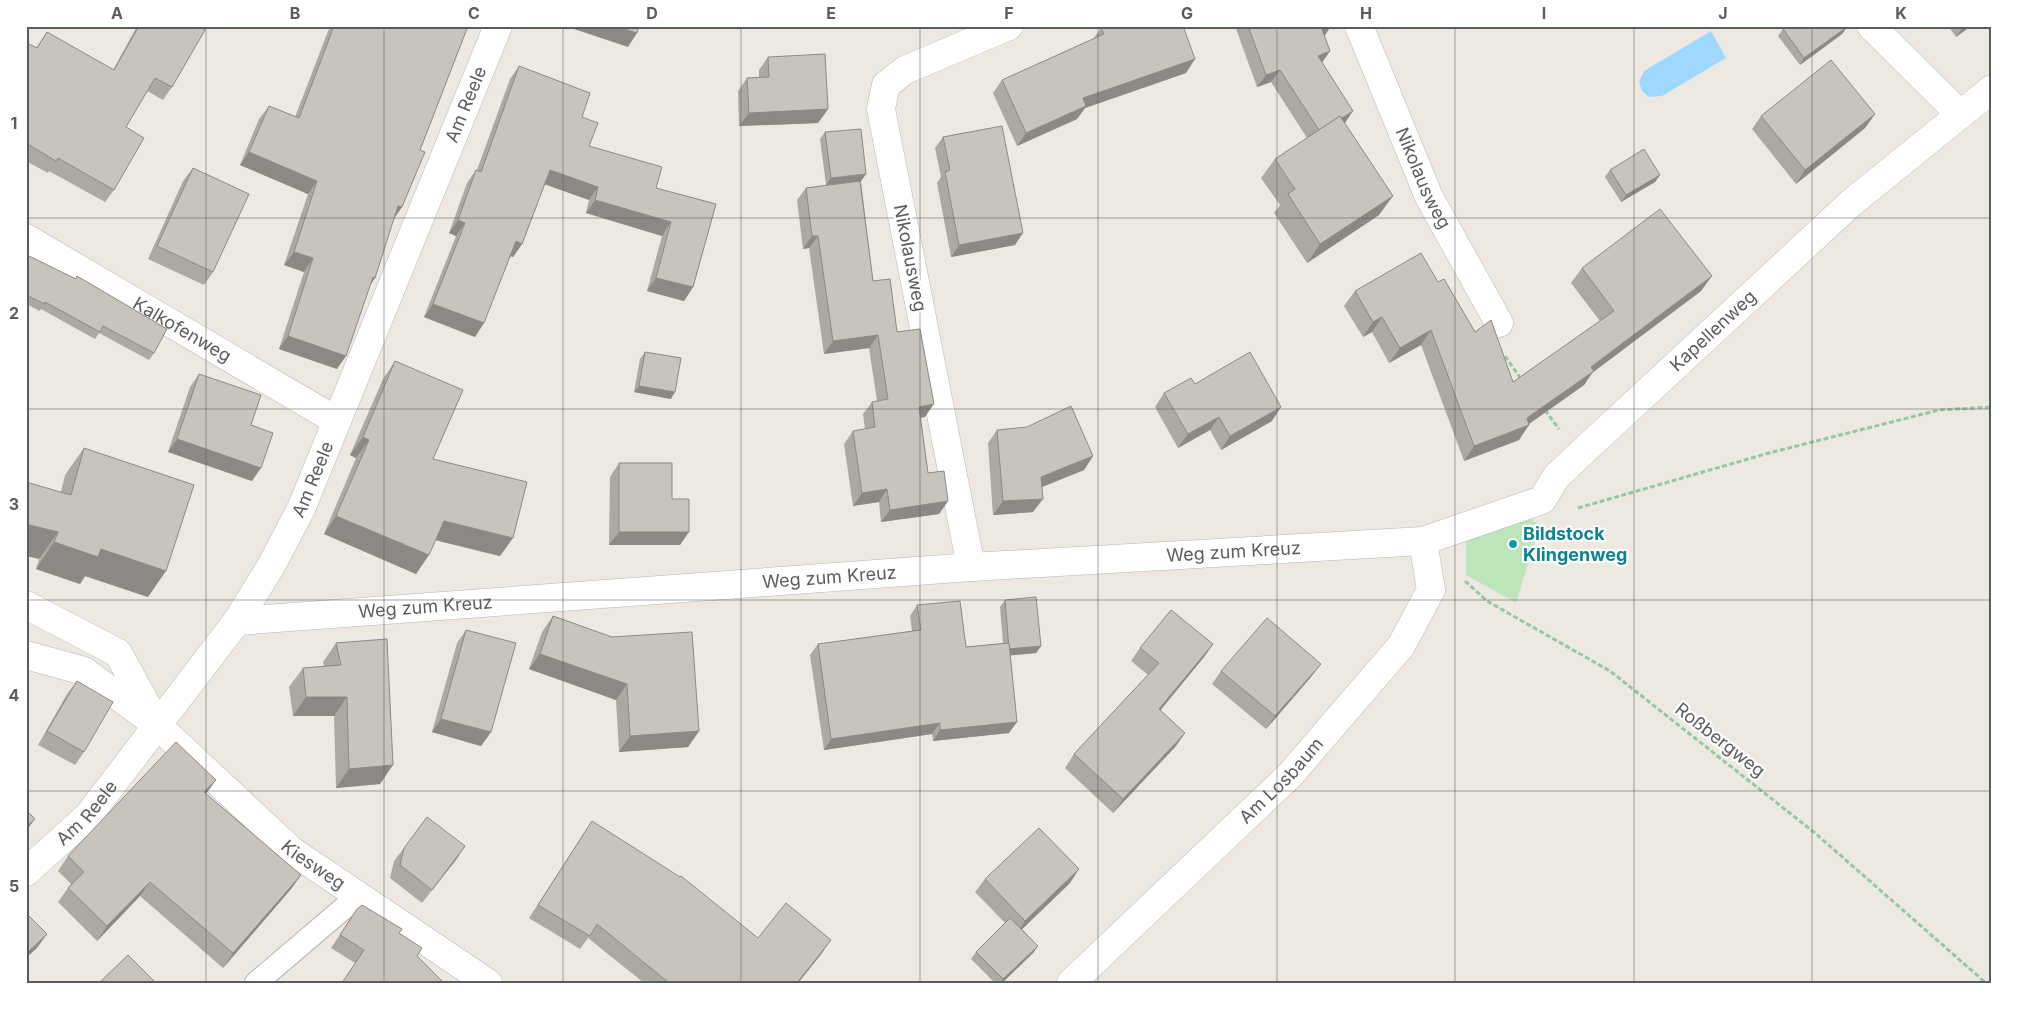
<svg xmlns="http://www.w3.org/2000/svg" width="2018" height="1009" viewBox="0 0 2018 1009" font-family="Inter,sans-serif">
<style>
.green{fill:#bce6ba}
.water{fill:#9ed8ff}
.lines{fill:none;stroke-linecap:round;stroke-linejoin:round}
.lane-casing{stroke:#b3b7bc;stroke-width:24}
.street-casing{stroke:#b3b7bc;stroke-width:29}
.path{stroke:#93c8a1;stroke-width:3;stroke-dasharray:5 2.5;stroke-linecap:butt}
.lane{stroke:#fff;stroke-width:22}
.street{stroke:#fff;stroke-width:28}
.wall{fill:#aca9a3}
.shaded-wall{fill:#8c8984}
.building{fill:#c8c4bd;stroke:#8c8984}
.grid{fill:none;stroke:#595d62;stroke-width:1;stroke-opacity:0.55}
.culture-dot{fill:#0f9aa8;stroke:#fff;stroke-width:2}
.labels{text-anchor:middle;stroke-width:4.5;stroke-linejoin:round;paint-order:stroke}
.street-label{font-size:18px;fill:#595d62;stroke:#fff}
.culture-label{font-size:18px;font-weight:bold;fill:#0d838f;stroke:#fff;text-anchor:start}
.neatline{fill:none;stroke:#595d62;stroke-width:2}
.grid-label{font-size:16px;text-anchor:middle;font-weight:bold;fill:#595d62}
</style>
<rect width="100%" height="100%" fill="#ede9e0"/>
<polygon class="green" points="1523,513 1540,525 1516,603 1466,575 1466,536"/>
<polygon class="water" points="1711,31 1726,58 1662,96 1649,97 1642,91 1639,82 1644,71"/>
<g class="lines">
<defs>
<polyline id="lane" points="256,983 358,896"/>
<g id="street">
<path id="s1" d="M1359,26L1429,197L1499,323"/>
<polyline points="1871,26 1960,114"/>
<path id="s2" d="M26,238L337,421"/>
<polyline points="971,567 881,109 886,85 905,70 1009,26"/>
<polyline points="26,605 118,653 153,717"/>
<path id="s3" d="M237,621L971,567L1423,541L1542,500L1556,477L1577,457L1851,203L1992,89"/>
<path id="s4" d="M26,655L84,671L157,725L292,851L488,983"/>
<path id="s5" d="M26,872L88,816L237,621L271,566L301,509L498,26"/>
<path id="s6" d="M1071,983L1290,775L1401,646L1431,590L1423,541"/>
</g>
</defs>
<use href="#lane" class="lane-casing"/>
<use href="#street" class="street-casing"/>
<g class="path">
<polyline points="1505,356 1521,379"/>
<polyline points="1545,410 1559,429"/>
<polyline points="1578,508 1769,453 1939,410 1992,407"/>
<polyline points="1465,581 1487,601 1610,671 1815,833 1986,983"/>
</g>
<use href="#lane" class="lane"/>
<use href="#street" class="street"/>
</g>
<g class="wall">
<polygon points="137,26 199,26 172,87 163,100 147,91 126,127 114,190 105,202 49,171 48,173 26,161 26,47 36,48 47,32 113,70"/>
<polygon points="330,26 468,26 420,150 402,207 394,218 369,286 337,369 279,349 304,272 284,265 308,194 240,165 259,119 269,106 295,117"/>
<polygon points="1235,26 1331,26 1325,35 1324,35 1330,51 1322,62 1379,215 1307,263 1274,213 1280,205 1261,178 1275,159 1307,138 1271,82 1257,87"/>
<polygon points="1948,26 1971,26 1956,37"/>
<polygon points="1847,27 1842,34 1800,65 1778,36 1783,29"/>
<polygon points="1101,28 1186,73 1085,108 1077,119 1017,146 993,93 1002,80 1093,39"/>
<polygon points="768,57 828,109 818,123 739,126 738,91 747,78 759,77 759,70"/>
<polygon points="519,66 582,117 589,146 656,188 716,204 693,287 684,301 647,291 662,236 586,213 589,200 545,184 522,244 513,257 511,256 475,337 424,317 456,236 449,233 467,183 476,170 477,170 510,79"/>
<polygon points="1875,114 1865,128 1796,184 1752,129 1761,116"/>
<polygon points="825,132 866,174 861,181 873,281 897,332 925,417 920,418 928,473 948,501 939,514 881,522 879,502 853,506 844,444 853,431 865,429 863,414 872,402 877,401 869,348 824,354 809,248 803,249 797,200 806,188 826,185 820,139"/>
<polygon points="943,137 1015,245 951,257 937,183 941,177 935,148"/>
<polygon points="193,168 213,272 204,285 148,259 183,181"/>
<polygon points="1610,170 1660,175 1655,182 1621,202 1605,177"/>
<polygon points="26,256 154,353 149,360 99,333 95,339 41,309 40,311 26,304"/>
<polygon points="1582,268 1701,291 1592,373 1584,385 1529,424 1519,440 1464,461 1421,345 1389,363 1372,332 1363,337 1344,306 1355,291 1438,282 1513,382 1600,321 1571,283"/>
<polygon points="645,352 671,399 634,392 640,359"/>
<polygon points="395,361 433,459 500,556 435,540 416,574 324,534 356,458 350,455 383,379"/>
<polygon points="199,374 251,425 252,481 168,452 190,387"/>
<polygon points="1195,384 1272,421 1221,450 1210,430 1178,448 1155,407 1164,393"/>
<polygon points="997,430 1093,456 1084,470 1042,487 1033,512 993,515 988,443"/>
<polygon points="84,448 148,597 85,576 80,584 36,569 61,492 65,475"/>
<polygon points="619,463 672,499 680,545 609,545 610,477"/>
<polygon points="1005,600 1041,646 1036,653 1010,655 1009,733 933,741 932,734 824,750 810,655 818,644 912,631 910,616 917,605 966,647 1003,643 1000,607"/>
<polygon points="553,616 699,731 688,747 619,752 616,700 529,669 542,632"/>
<polygon points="466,630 491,732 481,746 432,732 457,643"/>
<polygon points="336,643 380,784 336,788 334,716 293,716 289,687 303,668 324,666 323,662"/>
<polygon points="1213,644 1204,657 1160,710 1176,746 1113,813 1065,768 1074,754 1148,675 1131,661 1140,648"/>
<polygon points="1221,671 1311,677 1266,729 1212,684"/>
<polygon points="77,681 84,752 75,765 38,745 67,694"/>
<polygon points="206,794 301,875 291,889 223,968 140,896 97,941 58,902 68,888 71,884 58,871 68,856"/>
<polygon points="592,821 758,938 822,953 798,983 644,983 588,938 580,949 529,918"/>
<polygon points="465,846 422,903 390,878 394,861 404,848"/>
<polygon points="985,879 1070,883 1022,929 1038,946 1033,953 1002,983 995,983 971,959 976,952 1005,923 975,892"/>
<polygon points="357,909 399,933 417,956 444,983 342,983 355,963 331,948"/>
</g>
<g class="shaded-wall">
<polygon points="565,26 615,26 637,33 628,47"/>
<polygon points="1322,26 1331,26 1325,35 1312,39 1321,27"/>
<polygon points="1964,26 1971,26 1956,37"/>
<polygon points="1847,27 1842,34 1800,65 1804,58"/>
<polygon points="1330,51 1321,64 1318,56"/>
<polygon points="1195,59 1186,73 1085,108 1077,119 1017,146 1026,133 1083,98"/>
<polygon points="1280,70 1271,82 1257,87 1266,75"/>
<polygon points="828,109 818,123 739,126 749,113"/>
<polygon points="1353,111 1345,123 1320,132"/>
<polygon points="1875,114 1865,128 1796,184 1805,170"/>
<polygon points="249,152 317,181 308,194 240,165"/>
<polygon points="550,170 598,187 589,200 541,183"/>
<polygon points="866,174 861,181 826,185 831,178"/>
<polygon points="1660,175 1655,182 1621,202 1626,195"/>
<polygon points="1393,196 1379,215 1307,263 1320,244"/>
<polygon points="595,200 671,222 662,236 586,213"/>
<polygon points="398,206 402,207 393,220"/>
<polygon points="458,220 465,223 456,236 449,233"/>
<polygon points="1023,233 1015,245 951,257 959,245"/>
<polygon points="812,236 818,236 809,248 803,249"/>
<polygon points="516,241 522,244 513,257 507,255"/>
<polygon points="294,252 313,258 304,272 284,265"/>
<polygon points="1712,276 1701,291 1592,373 1584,385 1526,426 1529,425 1519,440 1464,461 1474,446 1591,367"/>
<polygon points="373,277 375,278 366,291"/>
<polygon points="656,278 693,287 684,301 647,291"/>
<polygon points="433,304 484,323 475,337 424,317"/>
<polygon points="1382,317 1372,332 1363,337 1373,322"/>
<polygon points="1431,330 1421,345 1389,363 1400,348"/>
<polygon points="878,335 869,348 824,354 833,341"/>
<polygon points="288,336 346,356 337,369 279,349"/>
<polygon points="639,386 675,392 671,399 634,392"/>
<polygon points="934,404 925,417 910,419 919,407"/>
<polygon points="1281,407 1272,421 1221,450 1230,436"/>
<polygon points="1219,417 1210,430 1178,448 1188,434"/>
<polygon points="363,437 369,440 356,458 350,455"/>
<polygon points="177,439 261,468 252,481 168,452"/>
<polygon points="1093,456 1084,470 1032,491 1041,477"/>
<polygon points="887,489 879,502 853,506 862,493"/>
<polygon points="1043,499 1033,512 993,515 1003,501"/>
<polygon points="948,501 939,514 881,522 890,510"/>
<polygon points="336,516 429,555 416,574 324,534"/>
<polygon points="444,521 513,538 500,556 431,539"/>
<polygon points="26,524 58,532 39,559 26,556"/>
<polygon points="619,532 689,532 680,545 609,545"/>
<polygon points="54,542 101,549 166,571 148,597 85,576 80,584 36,569"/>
<polygon points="1213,644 1204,657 1150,723 1159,709"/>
<polygon points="1041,646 1036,653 1004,656 1009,649"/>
<polygon points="540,654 627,684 616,700 529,669"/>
<polygon points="1321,664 1311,677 1266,729 1275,716"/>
<polygon points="306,697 347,697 334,716 293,716"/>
<polygon points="441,719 491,732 481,746 432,732"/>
<polygon points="1017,722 1009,733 933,741 940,730"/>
<polygon points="940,723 932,734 824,750 831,739"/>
<polygon points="699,731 688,747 619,752 630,736"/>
<polygon points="1185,733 1176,746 1113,813 1123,799"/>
<polygon points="393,765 380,784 336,788 349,769"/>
<polygon points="216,780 206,794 204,792"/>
<polygon points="35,819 26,831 26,827"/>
<polygon points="465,846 456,860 422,903 432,890"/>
<polygon points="1079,869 1070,883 1016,935 1025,921"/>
<polygon points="301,875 291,889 223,968 233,953"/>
<polygon points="150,882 140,896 97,941 107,926"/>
<polygon points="47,934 37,948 26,958 26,954"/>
<polygon points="831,940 822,953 798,983 797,983"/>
<polygon points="1038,946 1033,953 1002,983 1001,983 1003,979"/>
</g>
<g class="building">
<polygon points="139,26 199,26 205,30 172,87 155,78 126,127 144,138 114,190 58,158 56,161 26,143 26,48 29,44 37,48 47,32 114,70"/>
<polygon points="334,26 468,26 420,150 425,152 402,207 398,206 375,278 373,277 346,356 288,336 313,258 294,252 317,181 249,152 269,106 299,118"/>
<polygon points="615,26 639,26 637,33"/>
<polygon points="1105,26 1183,26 1195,59 1083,98 1086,106 1026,133 1002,80 1104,34 1101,28"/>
<polygon points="1248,26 1322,26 1321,27 1330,51 1318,56 1353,111 1342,118 1340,116 1319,130 1280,70 1266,75"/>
<polygon points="1787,26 1846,26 1847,27 1804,58 1783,29"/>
<polygon points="825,54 828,109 749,113 747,78 769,77 768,57"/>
<polygon points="1831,60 1875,114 1805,170 1761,116"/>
<polygon points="519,66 590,93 582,117 598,123 589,146 662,167 656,188 716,204 693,287 656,278 671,222 595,200 598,187 550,170 522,244 516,241 484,323 433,304 465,223 458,220 476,170 481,172"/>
<polygon points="1340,116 1393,196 1320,244 1288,194 1295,189 1275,159"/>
<polygon points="1002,126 1023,233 959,245 945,172 950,170 943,137"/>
<polygon points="861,129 866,174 831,178 825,132"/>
<polygon points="1644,149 1660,175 1626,195 1610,170"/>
<polygon points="193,168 249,194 213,272 157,246"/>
<polygon points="860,181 873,281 890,279 897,332 920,329 934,404 919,407 928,473 944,471 948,501 890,510 887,489 862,493 853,431 875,427 872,402 888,399 878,335 833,341 818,236 812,236 806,188"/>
<polygon points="1660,209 1712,276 1591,367 1594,371 1527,418 1529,425 1474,446 1431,330 1400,348 1382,317 1373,322 1355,291 1421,253 1438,282 1444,279 1475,332 1491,320 1513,382 1614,311 1582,268"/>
<polygon points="27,255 76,279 77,276 167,329 154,353 103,326 100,332 45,302 45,304 26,295"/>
<polygon points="645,352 681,358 675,392 639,386"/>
<polygon points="1250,352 1281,407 1230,436 1219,417 1188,434 1164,393 1191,378 1195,384"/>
<polygon points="395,361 463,390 433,459 527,482 513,538 444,521 429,555 336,516 369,440 363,437"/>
<polygon points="199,374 261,395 251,425 273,433 261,468 177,439"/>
<polygon points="1071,406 1093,456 1041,477 1043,499 1003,501 997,430 1027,427"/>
<polygon points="84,448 194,485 166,571 101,549 98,557 54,542 58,532 26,524 26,482 71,495"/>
<polygon points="619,463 672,463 672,499 689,499 689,532 619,532"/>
<polygon points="1036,597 1041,646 1009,649 1005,600"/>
<polygon points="960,601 966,647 1009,643 1017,722 940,730 940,723 831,739 818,644 921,630 917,605"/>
<polygon points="1171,610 1213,644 1159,709 1185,733 1123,799 1074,754 1159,663 1140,648"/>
<polygon points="553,616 612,637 692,632 699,731 630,736 627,684 540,654"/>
<polygon points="1267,618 1321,664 1275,716 1221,671"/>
<polygon points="466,630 516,643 491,732 441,719"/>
<polygon points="387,639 393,765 349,769 347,697 306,697 303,668 341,665 336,643"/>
<polygon points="77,681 113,702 84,752 47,731"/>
<polygon points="176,742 216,780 204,792 301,875 233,953 150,882 107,926 68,888 84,872 68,856"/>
<polygon points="26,810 35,819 26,827"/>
<polygon points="427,817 465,846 432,890 400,865 404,848"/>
<polygon points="592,821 680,877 681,876 758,938 786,903 831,940 797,983 669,983 597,924 590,936 538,905"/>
<polygon points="1039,828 1079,869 1025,921 985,879"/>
<polygon points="362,905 402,929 399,933 422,948 417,956 444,983 342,983 364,950 340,935 357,909"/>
<polygon points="26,913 47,934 26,954"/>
<polygon points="1010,918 1038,946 1003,979 976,952"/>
<polygon points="128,955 156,983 99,983"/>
</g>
<path class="grid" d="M206,26V983M384,26V983M563,26V983M741,26V983M920,26V983M1098,26V983M1277,26V983M1455,26V983M1634,26V983M1812,26V983M26,218H1992M26,409H1992M26,600H1992M26,791H1992"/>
<circle class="culture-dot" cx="1513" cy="544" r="5"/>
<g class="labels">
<g class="street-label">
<text dy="6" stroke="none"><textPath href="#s5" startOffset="895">Am Reele</textPath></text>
<text dy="6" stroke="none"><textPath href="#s1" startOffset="165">Nikolausweg</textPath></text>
<text transform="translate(910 258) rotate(79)" y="6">Nikolausweg</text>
<text dy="6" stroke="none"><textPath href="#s2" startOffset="181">Kalkofenweg</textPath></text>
<text dy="6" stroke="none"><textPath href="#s3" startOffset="1556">Kapellenweg</textPath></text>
<text dy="6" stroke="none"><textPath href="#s5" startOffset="490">Am Reele</textPath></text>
<text dy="6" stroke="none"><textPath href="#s3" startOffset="999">Weg zum Kreuz</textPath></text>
<text dy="6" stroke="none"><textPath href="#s3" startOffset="594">Weg zum Kreuz</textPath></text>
<text dy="6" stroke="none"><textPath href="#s3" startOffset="189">Weg zum Kreuz</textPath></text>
<text transform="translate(1720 740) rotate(38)" y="6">Roßbergweg</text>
<text dy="6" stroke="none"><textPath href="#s6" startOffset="292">Am Losbaum</textPath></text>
<text dy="6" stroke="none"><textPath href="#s5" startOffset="85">Am Reele</textPath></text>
<text dy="6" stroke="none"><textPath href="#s4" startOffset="361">Kiesweg</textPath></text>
</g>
<g class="culture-label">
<text x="1523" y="540">Bildstock<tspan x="1523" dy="21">Klingenweg</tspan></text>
</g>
</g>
<rect width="2018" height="1009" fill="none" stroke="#ffffff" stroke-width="55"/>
<rect x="28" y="28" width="1962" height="954" class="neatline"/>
<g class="grid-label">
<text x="117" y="19">A</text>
<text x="295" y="19">B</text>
<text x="474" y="19">C</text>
<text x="652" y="19">D</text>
<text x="831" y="19">E</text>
<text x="1009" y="19">F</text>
<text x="1187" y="19">G</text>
<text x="1366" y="19">H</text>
<text x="1544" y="19">I</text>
<text x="1723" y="19">J</text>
<text x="1901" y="19">K</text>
<text x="14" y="129">1</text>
<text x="14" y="319">2</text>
<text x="14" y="510">3</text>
<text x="14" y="701">4</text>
<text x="14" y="892">5</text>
</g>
</svg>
